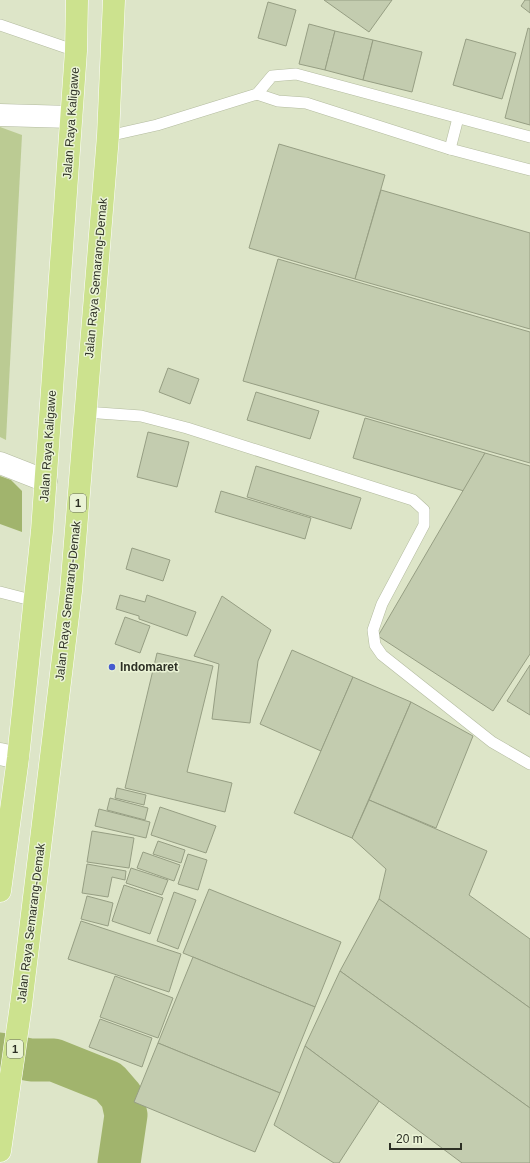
<svg xmlns="http://www.w3.org/2000/svg" width="530" height="1163" viewBox="0 0 530 1163" font-family="Helvetica,sans-serif">
<style>
.green{fill:#bbcb93}
.water{fill:#a1b46d}
.lines{fill:none;stroke-linecap:round;stroke-linejoin:round}
.river{stroke:#a1b46d;stroke-width:43}
.building{fill:#c3ccaf;stroke:#969e83}
.service-casing{stroke:#b3bb9f;stroke-width:12}
.minor-casing{stroke:#b3bb9f;stroke-width:23}
.trunk-casing{stroke:#fff;stroke-width:23}
.service{stroke:#fff;stroke-width:11}
.minor{stroke:#fff;stroke-width:22}
.trunk{stroke:#cce28e;stroke-width:22}
.poi-dot{fill:#465bcf;stroke:#eaf3d5;stroke-width:1.5}
.labels{text-anchor:middle;stroke-width:3;stroke-linejoin:round;paint-order:stroke}
.shield{fill:#eaf3d5;stroke:#666a5a;stroke-width:1}
.shield-label{font-size:11px;font-weight:bold;fill:#2d3025}
.street-label{font-size:12px;fill:#2d3025;stroke:#eaf3d5}
.poi-label{font-size:12px;font-weight:bold;fill:#2d3025;stroke:#eaf3d5;text-anchor:start}
</style>
<rect width="100%" height="100%" fill="#dde5c8"/>
<polygon class="green" points="0,127 22,135 6,440 0,437"/>
<polygon class="water" points="0,476 11,480 22,491 22,532 0,524"/>
<g class="lines">
<polyline class="river" points="0,1054 31,1060 54,1060 109,1082 122,1097 126,1115 119,1163"/>
</g>
<g class="building">
<polygon points="324,0 392,0 369,32"/>
<polygon points="525,0 530,0 530,13 521,6"/>
<polygon points="268,2 296,10 286,46 258,38"/>
<polygon points="309,24 335,31 325,70 299,64"/>
<polygon points="528,28 530,29 530,125 505,118"/>
<polygon points="335,31 373,40 363,80 325,70"/>
<polygon points="466,39 516,53 502,99 453,85"/>
<polygon points="373,40 422,52 412,92 363,80"/>
<polygon points="279,144 385,175 355,279 249,248"/>
<polygon points="381,190 530,233 530,329 355,279"/>
<polygon points="278,259 530,332 530,463 243,381"/>
<polygon points="168,368 199,379 190,404 159,392"/>
<polygon points="256,392 319,411 310,439 247,420"/>
<polygon points="365,418 485,453 464,491 353,458"/>
<polygon points="148,432 189,442 177,487 137,477"/>
<polygon points="485,453 530,466 530,654 493,711 378,636"/>
<polygon points="256,466 361,498 351,529 247,497"/>
<polygon points="221,491 311,518 305,539 215,512"/>
<polygon points="132,548 170,560 163,581 126,569"/>
<polygon points="120,595 145,602 147,595 196,612 187,636 139,619 139,616 116,609"/>
<polygon points="222,596 271,630 258,661 250,723 212,719 219,664 194,656"/>
<polygon points="125,617 150,626 140,653 115,644"/>
<polygon points="292,650 353,677 321,751 260,724"/>
<polygon points="157,653 213,666 187,772 232,783 225,812 125,788"/>
<polygon points="530,665 530,715 507,701"/>
<polygon points="353,677 411,702 352,838 294,813"/>
<polygon points="411,702 473,736 436,828 369,800"/>
<polygon points="117,788 146,795 144,805 115,798"/>
<polygon points="110,798 148,808 145,820 107,810"/>
<polygon points="369,800 487,851 469,895 530,939 530,1008 379,899 386,869 352,838"/>
<polygon points="160,807 216,826 206,853 151,835"/>
<polygon points="99,809 150,822 146,838 95,826"/>
<polygon points="92,831 134,838 129,868 87,862"/>
<polygon points="158,841 185,850 181,863 153,854"/>
<polygon points="143,852 180,865 174,881 137,868"/>
<polygon points="188,854 207,860 198,890 178,884"/>
<polygon points="87,864 126,871 125,880 112,877 108,897 82,893"/>
<polygon points="131,868 168,880 162,895 126,883"/>
<polygon points="124,885 163,898 150,934 112,921"/>
<polygon points="209,889 341,942 315,1007 183,953"/>
<polygon points="174,892 196,900 178,949 157,941"/>
<polygon points="87,896 113,903 108,926 81,919"/>
<polygon points="379,899 530,1008 530,1108 340,971"/>
<polygon points="81,921 181,954 169,992 68,959"/>
<polygon points="193,957 315,1007 280,1093 158,1043"/>
<polygon points="340,971 530,1108 530,1163 462,1163 305,1046"/>
<polygon points="115,976 173,998 158,1038 100,1017"/>
<polygon points="100,1019 152,1038 142,1067 89,1047"/>
<polygon points="158,1043 280,1093 255,1152 134,1102"/>
<polygon points="305,1046 379,1101 339,1163 334,1163 274,1125"/>
</g>
<g class="lines">
<defs>
<g id="service">
<polyline points="0,25 76,51"/>
<polyline points="257,94 278,101 306,103 450,149 530,170"/>
<polyline points="108,136 157,125 257,94 272,76 296,74 530,137"/>
<polyline points="450,149 458,118"/>
<polyline points="85,412 141,416 187,428 413,500 424,510 424,525 382,604 373,630 375,645 382,655 492,742 530,764"/>
<polyline points="0,592 35,601"/>
</g>
<g id="minor">
<polyline points="0,115 71,117"/>
<polyline points="0,463 46,481"/>
<polyline points="0,754 18,758"/>
</g>
<g id="trunk">
<polyline points="0,891 18,758 42,531 76,51 77,0"/>
<polyline points="0,1151 21,1005 71,591 108,136 114,0"/>
</g>
</defs>
<use href="#service" class="service-casing"/>
<use href="#minor" class="minor-casing"/>
<use href="#trunk" class="trunk-casing"/>
<use href="#service" class="service"/>
<use href="#minor" class="minor"/>
<use href="#trunk" class="trunk"/>
</g>
<circle class="poi-dot" cx="112" cy="667" r="4"/>
<g class="labels">
<g class="shield">
<rect x="70" y="494" width="16" height="18" rx="3"/>
<rect x="7" y="1040" width="16" height="18" rx="3"/>
</g>
<g class="shield-label">
<text x="78" y="507">1</text>
<text x="15" y="1053">1</text>
</g>
<g class="street-label">
<text transform="translate(71 123) rotate(-86)" y="4">Jalan Raya Kaligawe</text>
<text transform="translate(96 278) rotate(-85)" y="4">Jalan Raya Semarang-Demak</text>
<text transform="translate(48 446) rotate(-86)" y="4">Jalan Raya Kaligawe</text>
<text transform="translate(68 601) rotate(-84)" y="4">Jalan Raya Semarang-Demak</text>
<text transform="translate(31 923) rotate(-83)" y="4">Jalan Raya Semarang-Demak</text>
</g>
<g class="poi-label">
<text x="120" y="671">Indomaret</text>
</g>
</g>
<path d="M390 1143v6h71v-6" fill="none" stroke="#2d3025" stroke-width="2"/>
<text x="396" y="1143" font-size="12" fill="#2d3025" stroke="#eaf3d5" stroke-width="3" paint-order="stroke">20 m</text>
</svg>
